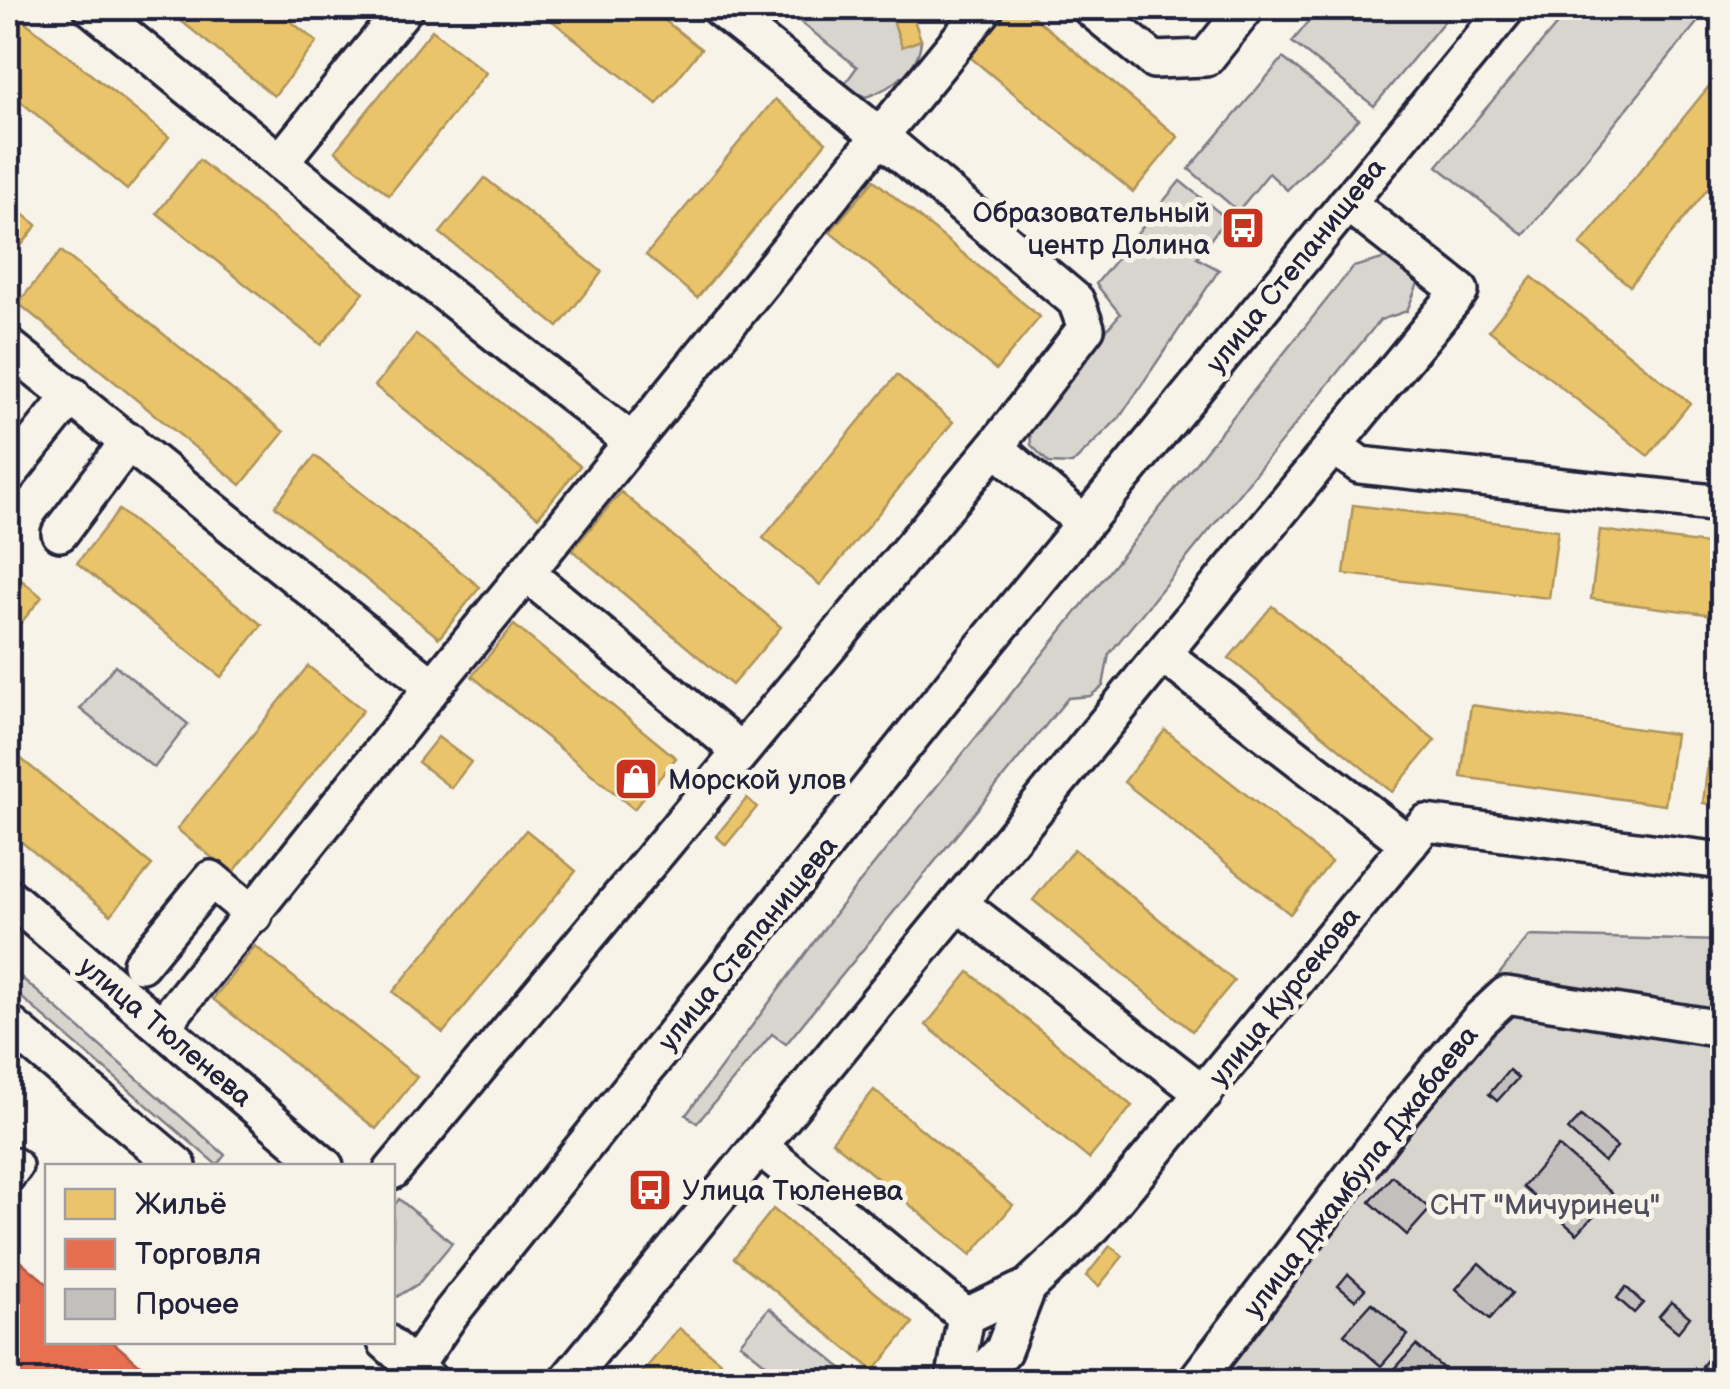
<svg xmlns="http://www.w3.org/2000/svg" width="1730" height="1389" viewBox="0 0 1730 1389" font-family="'Balsamiq Sans',sans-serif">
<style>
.green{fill:#d8d5cf;stroke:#7d7c85;stroke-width:2.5}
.homes{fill:#e9c46a;stroke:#ad935c;stroke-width:2.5}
.shops{fill:#e76f51;stroke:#ac584a;stroke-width:2.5}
.building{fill:#c2bfbd;stroke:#22223b;stroke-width:2.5}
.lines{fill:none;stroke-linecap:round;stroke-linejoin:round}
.minor-casing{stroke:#22223b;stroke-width:42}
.minor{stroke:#f7f3e8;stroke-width:35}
.labels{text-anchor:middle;stroke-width:10;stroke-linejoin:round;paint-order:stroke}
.poi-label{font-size:28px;fill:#22223b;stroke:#f7f3e8;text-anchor:start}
.street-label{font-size:28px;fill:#22223b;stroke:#f7f3e8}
.park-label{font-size:28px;fill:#504f60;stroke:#f7f3e8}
</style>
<rect width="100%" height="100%" fill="#f7f3e8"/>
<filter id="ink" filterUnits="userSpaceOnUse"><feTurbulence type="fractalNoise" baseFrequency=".01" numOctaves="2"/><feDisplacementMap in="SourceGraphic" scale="20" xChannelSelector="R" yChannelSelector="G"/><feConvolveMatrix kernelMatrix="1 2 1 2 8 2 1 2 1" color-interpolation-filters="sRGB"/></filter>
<g filter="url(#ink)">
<g class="green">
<path d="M783,8H889L902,46L921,40C919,70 892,88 866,97L843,86L857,67Z"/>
<polygon points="1320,8 1455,8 1374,106 1292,42"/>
<polygon points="1571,8 1709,8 1524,235 1437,166"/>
<polygon points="1283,58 1359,119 1287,190 1269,173 1238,211 1189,169"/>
<polygon points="1180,181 1226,218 1197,258 1219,270 1120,417 1072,464 1049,463 1031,445 1029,422 1120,314 1096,284"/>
<polygon points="1390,257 1419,281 1407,311 1380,320 1109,654 1103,686 1090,696 1068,698 786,1044 772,1034 697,1123 686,1115 840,907 1353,267"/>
<polygon points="115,665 188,724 154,768 80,709"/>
<polygon points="1529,936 1722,941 1722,1381 1180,1382"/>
<polygon points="8,966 225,1155 217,1165 8,986"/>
<polygon points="399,1199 452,1243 418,1284 393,1299 393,1207"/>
<polygon points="769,1308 855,1379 853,1381 787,1381 740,1343"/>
</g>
<g class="homes">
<polygon points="8,8 169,137 127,190 8,91"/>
<polygon points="165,8 274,8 317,42 274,96"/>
<polygon points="536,8 649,8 701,49 657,104"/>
<polygon points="889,8 910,8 921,40 902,47"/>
<polygon points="1010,8 1023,8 1178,137 1133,192 970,57"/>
<polygon points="432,30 486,73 389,195 335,151"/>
<polygon points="1710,85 1722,95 1722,171 1630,286 1580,245"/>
<polygon points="775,99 826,142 697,298 646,255"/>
<polygon points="199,160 364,292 321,345 157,213"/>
<polygon points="485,178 602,272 558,327 440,233"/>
<polygon points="874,180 1040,317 996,370 830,232"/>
<polygon points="8,202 37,225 8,263"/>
<polygon points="61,251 284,432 241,485 18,303"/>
<polygon points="1532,277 1690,403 1648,456 1489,330"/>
<polygon points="416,334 580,466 538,517 375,386"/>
<polygon points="897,375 953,422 820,585 763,538"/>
<polygon points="315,456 480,587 439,638 275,506"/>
<polygon points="621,492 781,627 732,685 572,550"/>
<polygon points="1353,505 1558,530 1549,598 1344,574"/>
<polygon points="119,510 262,625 221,677 77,563"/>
<polygon points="1600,530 1722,546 1722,616 1591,599"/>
<polygon points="8,569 42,597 8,639"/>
<polygon points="1272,606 1435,740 1392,792 1229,658"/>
<polygon points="514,625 676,758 634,809 472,676"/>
<polygon points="308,666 363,710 232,874 177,829"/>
<polygon points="1471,705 1675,734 1665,805 1461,777"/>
<polygon points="1165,730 1331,862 1290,914 1124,782"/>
<polygon points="1712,731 1722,733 1722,806 1703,803"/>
<polygon points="438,737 471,762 451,788 418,762"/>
<polygon points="9,749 152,865 111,915 8,831"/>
<polygon points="747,798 757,807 726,845 716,836"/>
<polygon points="526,830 576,871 443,1033 393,992"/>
<polygon points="1074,849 1234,981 1192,1031 1033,900"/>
<polygon points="255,946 417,1077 376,1129 213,999"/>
<polygon points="969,972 1132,1106 1089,1159 926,1025"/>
<polygon points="874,1090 1013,1205 971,1255 832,1141"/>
<polygon points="773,1209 913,1323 874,1371 734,1258"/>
<polygon points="1110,1246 1123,1256 1099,1286 1086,1276"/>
<polygon points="679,1328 745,1382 637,1379"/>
</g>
<polygon class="shops" points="11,1253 48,1284 48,1342 113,1342 141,1366 127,1382 8,1382 8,1257"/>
<g class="building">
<polygon points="1509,1070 1518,1078 1497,1101 1489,1094"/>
<polygon points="1581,1116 1617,1147 1604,1162 1568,1130"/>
<polygon points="1558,1146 1613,1194 1577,1234 1523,1187"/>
<polygon points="1392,1176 1430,1209 1407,1235 1370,1202"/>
<polygon points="1479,1263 1512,1293 1490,1319 1456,1289"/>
<polygon points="1348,1274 1365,1289 1355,1300 1338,1286"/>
<polygon points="1626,1287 1643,1303 1634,1313 1617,1298"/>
<polygon points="1671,1302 1690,1317 1678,1332 1659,1316"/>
<polygon points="1372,1303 1408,1335 1381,1366 1344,1334"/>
<polygon points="1722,1341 1722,1382 1721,1382 1702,1366"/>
<polygon points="1416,1345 1453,1377 1449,1382 1387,1378"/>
</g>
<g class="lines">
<defs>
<g id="minor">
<polyline points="92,8 280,162"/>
<polyline points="405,8 280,162 632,442"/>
<polyline points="719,8 880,136 985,8"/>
<polyline points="1090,8 1154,60 1206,58 1246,8"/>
<polyline points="8,346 433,687 162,1026"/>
<polyline points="1334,446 1360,465 1722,504"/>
<polyline points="8,475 72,395"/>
<polyline points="60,533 129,441"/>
<polyline points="1164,655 1409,844"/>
<polyline points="433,687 526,573"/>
<polyline points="738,755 727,740 526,573 880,136 1076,301 1086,328 995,447"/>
<polyline points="8,896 325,1166"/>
<polyline points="960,904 1204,1094"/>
<polyline points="141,964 211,879 254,915"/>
<polyline points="8,1023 178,1166"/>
<polyline points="760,1147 966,1316"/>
<polyline points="392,1171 995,447 1084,523"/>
<polyline points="8,1174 14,1166"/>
<polyline points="386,1342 430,1381"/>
<polyline points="404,1382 451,1313 966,668 1507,8"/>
<polyline points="566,1382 1460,291 1347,203"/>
<polyline points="954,1382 966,1316 1028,1287 1093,1226 1426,823 1722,861"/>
<polyline points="973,1382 1003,1351 1028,1287"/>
<polyline points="1195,1382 1403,1110 1479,1020 1506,995 1722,1029"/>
</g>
</defs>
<use href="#minor" class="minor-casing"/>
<use href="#minor" class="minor"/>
</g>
</g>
<defs>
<symbol id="bus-square" viewBox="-11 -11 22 22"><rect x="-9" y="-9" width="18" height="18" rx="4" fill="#c8321e" stroke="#f7f3e8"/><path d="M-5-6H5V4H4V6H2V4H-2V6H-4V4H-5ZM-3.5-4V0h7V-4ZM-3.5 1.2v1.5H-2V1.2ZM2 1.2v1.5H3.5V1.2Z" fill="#fff"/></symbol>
<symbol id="shop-square" viewBox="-11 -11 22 22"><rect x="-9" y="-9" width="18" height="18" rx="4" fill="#c8321e" stroke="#f7f3e8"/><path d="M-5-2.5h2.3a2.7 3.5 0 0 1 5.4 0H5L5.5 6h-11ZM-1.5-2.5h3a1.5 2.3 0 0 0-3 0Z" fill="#fff"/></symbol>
</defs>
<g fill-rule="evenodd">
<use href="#bus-square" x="1218" y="203" width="50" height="50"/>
<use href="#shop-square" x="611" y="754" width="50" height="50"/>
<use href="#bus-square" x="625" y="1165" width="50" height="50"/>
</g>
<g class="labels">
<g class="poi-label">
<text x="1210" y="222" text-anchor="end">Образовательный<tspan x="1210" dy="32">центр Долина</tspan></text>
<text x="668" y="789">Морской улов</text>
<text x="682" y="1200">Улица Тюленева</text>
</g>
<g class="street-label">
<text transform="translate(1295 265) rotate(-51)" y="10">улица Степанищева</text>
<text transform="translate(747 943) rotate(-51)" y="10">улица Степанищева</text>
<text transform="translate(1284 996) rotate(-51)" y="10">улица Курсекова</text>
<text transform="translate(166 1031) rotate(40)" y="10">улица Тюленева</text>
<text transform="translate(1360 1171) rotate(-52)" y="10">улица Джамбула Джабаева</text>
</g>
<g class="park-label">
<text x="1545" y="1214">СНТ "Мичуринец"</text>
</g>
</g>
<rect width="1730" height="1389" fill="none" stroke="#f7f3e8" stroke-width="40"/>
<rect x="20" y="20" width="1690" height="1349" fill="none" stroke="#22223b" stroke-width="4" filter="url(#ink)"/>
<rect x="45" y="1164" width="350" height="180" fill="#f7f3e8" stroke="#a29fa3" stroke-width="2.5"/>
<rect x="65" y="1189" width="50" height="30" fill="#e9c46a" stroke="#a29fa3" stroke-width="2.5"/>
<text x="135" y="1214" font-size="30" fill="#22223b">Жильё</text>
<rect x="65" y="1239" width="50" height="30" fill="#e76f51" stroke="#a29fa3" stroke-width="2.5"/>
<text x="135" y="1264" font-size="30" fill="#22223b">Торговля</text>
<rect x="65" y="1289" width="50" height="30" fill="#c2bfbd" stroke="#a29fa3" stroke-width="2.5"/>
<text x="135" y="1314" font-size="30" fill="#22223b">Прочее</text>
</svg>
